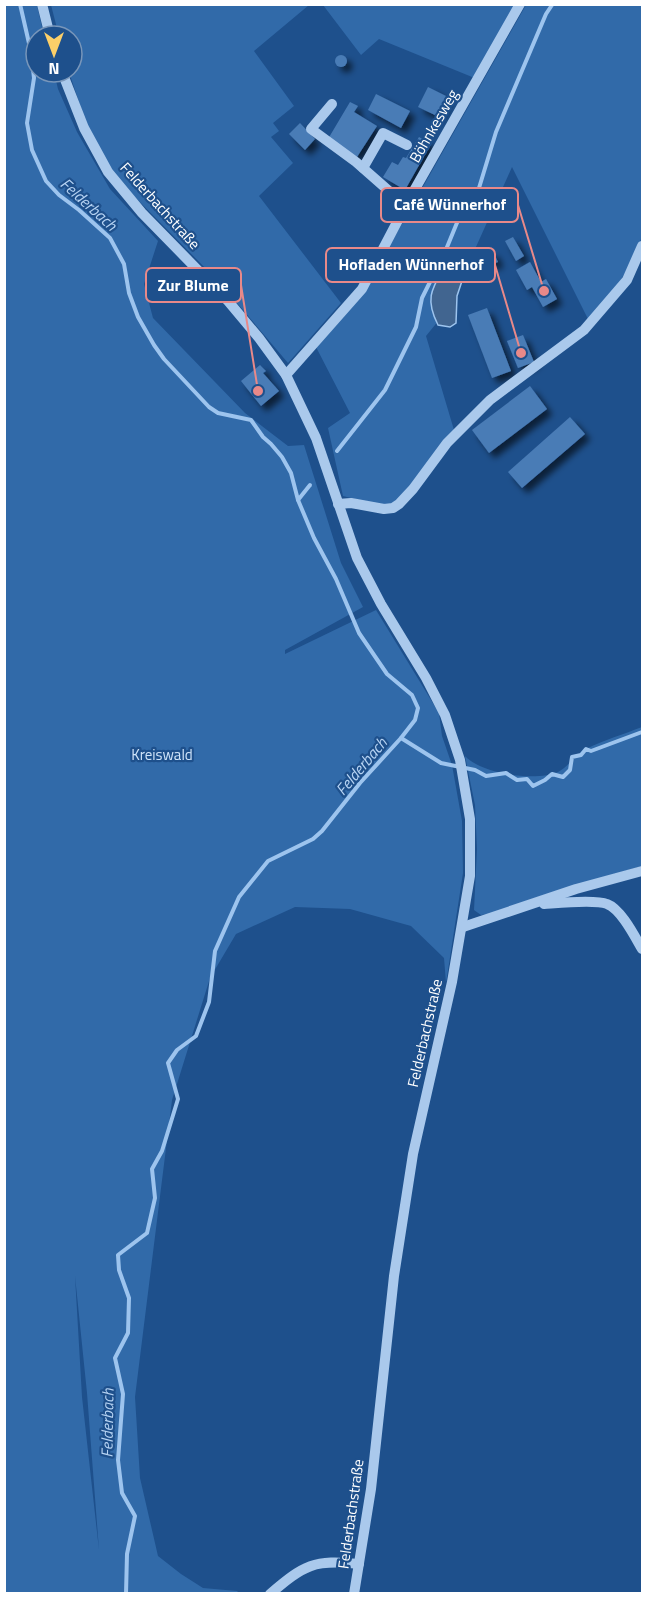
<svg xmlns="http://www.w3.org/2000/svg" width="647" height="1598" viewBox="0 0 647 1598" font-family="'Titillium Web',sans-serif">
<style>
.green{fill:#316aa9;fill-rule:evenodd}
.water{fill:#416590;stroke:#9dc4ee;stroke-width:1.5}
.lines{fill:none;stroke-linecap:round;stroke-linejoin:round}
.stream{stroke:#9dc4ee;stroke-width:4}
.building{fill:#4a7cb6;filter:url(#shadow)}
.minor{stroke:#aac9ec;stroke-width:10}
.labels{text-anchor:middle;stroke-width:4.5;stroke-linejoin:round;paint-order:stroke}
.street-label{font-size:15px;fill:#fff;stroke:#1e508c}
.park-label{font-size:15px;fill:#cfe3f9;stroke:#1e508c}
.water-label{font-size:16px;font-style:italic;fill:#b6d3f3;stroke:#1e508c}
.leader{fill:none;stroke:#e88989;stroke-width:2}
.callout-dot{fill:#e88989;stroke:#1e508c;stroke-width:2}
.callout{fill:#1e508c;stroke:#e88989;stroke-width:2}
.callout-label{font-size:16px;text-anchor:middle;font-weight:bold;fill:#fff}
</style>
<defs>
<filter id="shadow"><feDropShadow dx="5.5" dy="5.5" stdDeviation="3" flood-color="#0009"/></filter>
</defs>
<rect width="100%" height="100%" fill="#1e508c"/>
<g class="green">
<path d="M4,5H37L44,36H36V72H54L58,89L77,132L110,189L158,241L144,284L153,318L245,413L288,446L304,445L341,563L363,607L285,650V654L376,610L439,713L442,736L452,765L462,821L463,873L446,983L444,958L411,926L350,909L295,907L236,934L210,978L172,1100L135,1397L140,1478L158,1556L181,1574L203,1588L237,1591L239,1593H5ZM75,1276L87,1393L99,1550L82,1397Z"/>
<polygon points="51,5 309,5 254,51 294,106 273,123 279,131 271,137 293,163 259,196 341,303 288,363 220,283 122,184 107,163 89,132 69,72 72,72 72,36 59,36"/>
<polygon points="323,5 518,5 477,79 379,39 361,55"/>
<path d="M526,5H642V236C632,270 611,294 589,321L512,167L448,309L426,336L454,430L396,503L382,506L343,496L328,428L350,413L316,347L365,289Z"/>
<path d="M642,727V866L559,890L488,914L481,915L474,910L477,849L475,805L465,756C482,774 536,782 558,772C568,767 576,754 586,749C604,740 624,734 642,727Z"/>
</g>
<path class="water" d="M448,260L464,263L466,269L457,296L456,323L450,327L438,325C423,296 434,286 448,260Z"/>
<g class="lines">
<g class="stream">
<polyline points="20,4 31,52 34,78 27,123 32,150 46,181 59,195 79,210 110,238 124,264 129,293 138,317 154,345 164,359 209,407 218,413 251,420 263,437 271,444 282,457 291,473 298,500 314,538 336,579 359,633 387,674 412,695 418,708 415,720 401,738 360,783 322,831 313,839 268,861 239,897 215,951 209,1002 196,1036 177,1050 168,1063 178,1099 162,1151 152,1169 155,1198 147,1233 118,1255 119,1270 129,1298 128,1333 115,1358 123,1394 118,1460 122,1493 135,1516 127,1554 126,1594"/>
<polyline points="337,451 385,390 416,327 422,298 445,252 461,213 479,188 496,132 546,14 552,5"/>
<polyline points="298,500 310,485"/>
<polyline points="401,738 441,763 475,770 486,776 506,773 517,780 527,779 533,786 545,780 552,774 563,777 570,770 572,757 581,755 586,749 591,751 642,732"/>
</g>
</g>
<g class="building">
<circle cx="341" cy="61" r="6"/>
<polygon points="428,87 446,96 437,116 418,107"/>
<polygon points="376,94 410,111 401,128 368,110"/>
<polygon points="350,102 358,106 354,112 377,126 357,157 328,139"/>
<polygon points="300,123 315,139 305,150 289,134"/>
<polygon points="419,137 431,144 405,190 383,177 392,162 398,165 403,157 406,158"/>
<polygon points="513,237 524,256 516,261 505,241"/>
<polygon points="493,251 498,262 490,265 485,254"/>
<polygon points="530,262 541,282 546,279 557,299 543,307 532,287 527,290 516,270"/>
<polygon points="487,308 511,371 492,378 468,315"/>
<polygon points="523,335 534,362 518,368 507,341"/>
<polygon points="260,365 266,371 263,373 279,391 261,406 241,381"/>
<polygon points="530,386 547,409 489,453 472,430"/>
<polygon points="570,417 585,434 522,488 508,472"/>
</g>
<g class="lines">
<g class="minor">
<polyline points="42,4 50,36"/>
<polyline points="62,72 84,128 108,172 142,213 228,301 259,338 286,375 316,438 357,558 381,604 426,678 445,715 460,760 470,819 470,876 452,982 413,1154 394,1276 371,1489 354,1594"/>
<polyline points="332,104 311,129 356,162 406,206"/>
<polyline points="363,168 383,133 407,145"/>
<polyline points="286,375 362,289 407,203 520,4"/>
<polyline points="338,504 351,503 384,509 393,508 399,504 413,489 447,443 490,400 584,330 627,280 642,246"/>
<path d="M544,904C558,903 595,899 607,904C621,909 635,937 642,949"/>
<polyline points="463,927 576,889 642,871"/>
<path d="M270,1594C304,1565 314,1559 359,1564"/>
</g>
</g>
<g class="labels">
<g class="street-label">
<text transform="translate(434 126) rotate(-60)" y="5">Böhnkesweg</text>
<text transform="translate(160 206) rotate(48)" y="5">Felderbachstraße</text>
<text transform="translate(425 1033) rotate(-77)" y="5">Felderbachstraße</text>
<text transform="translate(351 1514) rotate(-82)" y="5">Felderbachstraße</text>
</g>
<g class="park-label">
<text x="162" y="760">Kreiswald</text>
</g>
<g class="water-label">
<text transform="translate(89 204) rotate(42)" y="6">Felderbach</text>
<text transform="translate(361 766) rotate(-50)" y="6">Felderbach</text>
<text transform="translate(107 1423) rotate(-89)" y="6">Felderbach</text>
</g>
</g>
<path class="leader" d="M544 291L518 205M521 353L495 265M258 391L241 285"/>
<g class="callout-dot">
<circle cx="544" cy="291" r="6"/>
<circle cx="521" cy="353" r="6"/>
<circle cx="258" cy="391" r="6"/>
</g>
<g class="callout">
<rect x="381" y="188" width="137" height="34" rx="6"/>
<rect x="326" y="248" width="169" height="34" rx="6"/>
<rect x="146" y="268" width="95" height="34" rx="6"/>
</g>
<g class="callout-label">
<text x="450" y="210">Café Wünnerhof</text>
<text x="411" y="270">Hofladen Wünnerhof</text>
<text x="193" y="291">Zur Blume</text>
</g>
<rect width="647" height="1598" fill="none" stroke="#ffffff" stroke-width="12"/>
<g transform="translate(54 54) rotate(180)"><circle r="28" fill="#1e508c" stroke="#7896ba" stroke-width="1.5"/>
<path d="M0-4.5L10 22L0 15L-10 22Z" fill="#fbcf69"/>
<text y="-9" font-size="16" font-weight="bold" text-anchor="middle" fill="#ffffff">N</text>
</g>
</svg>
